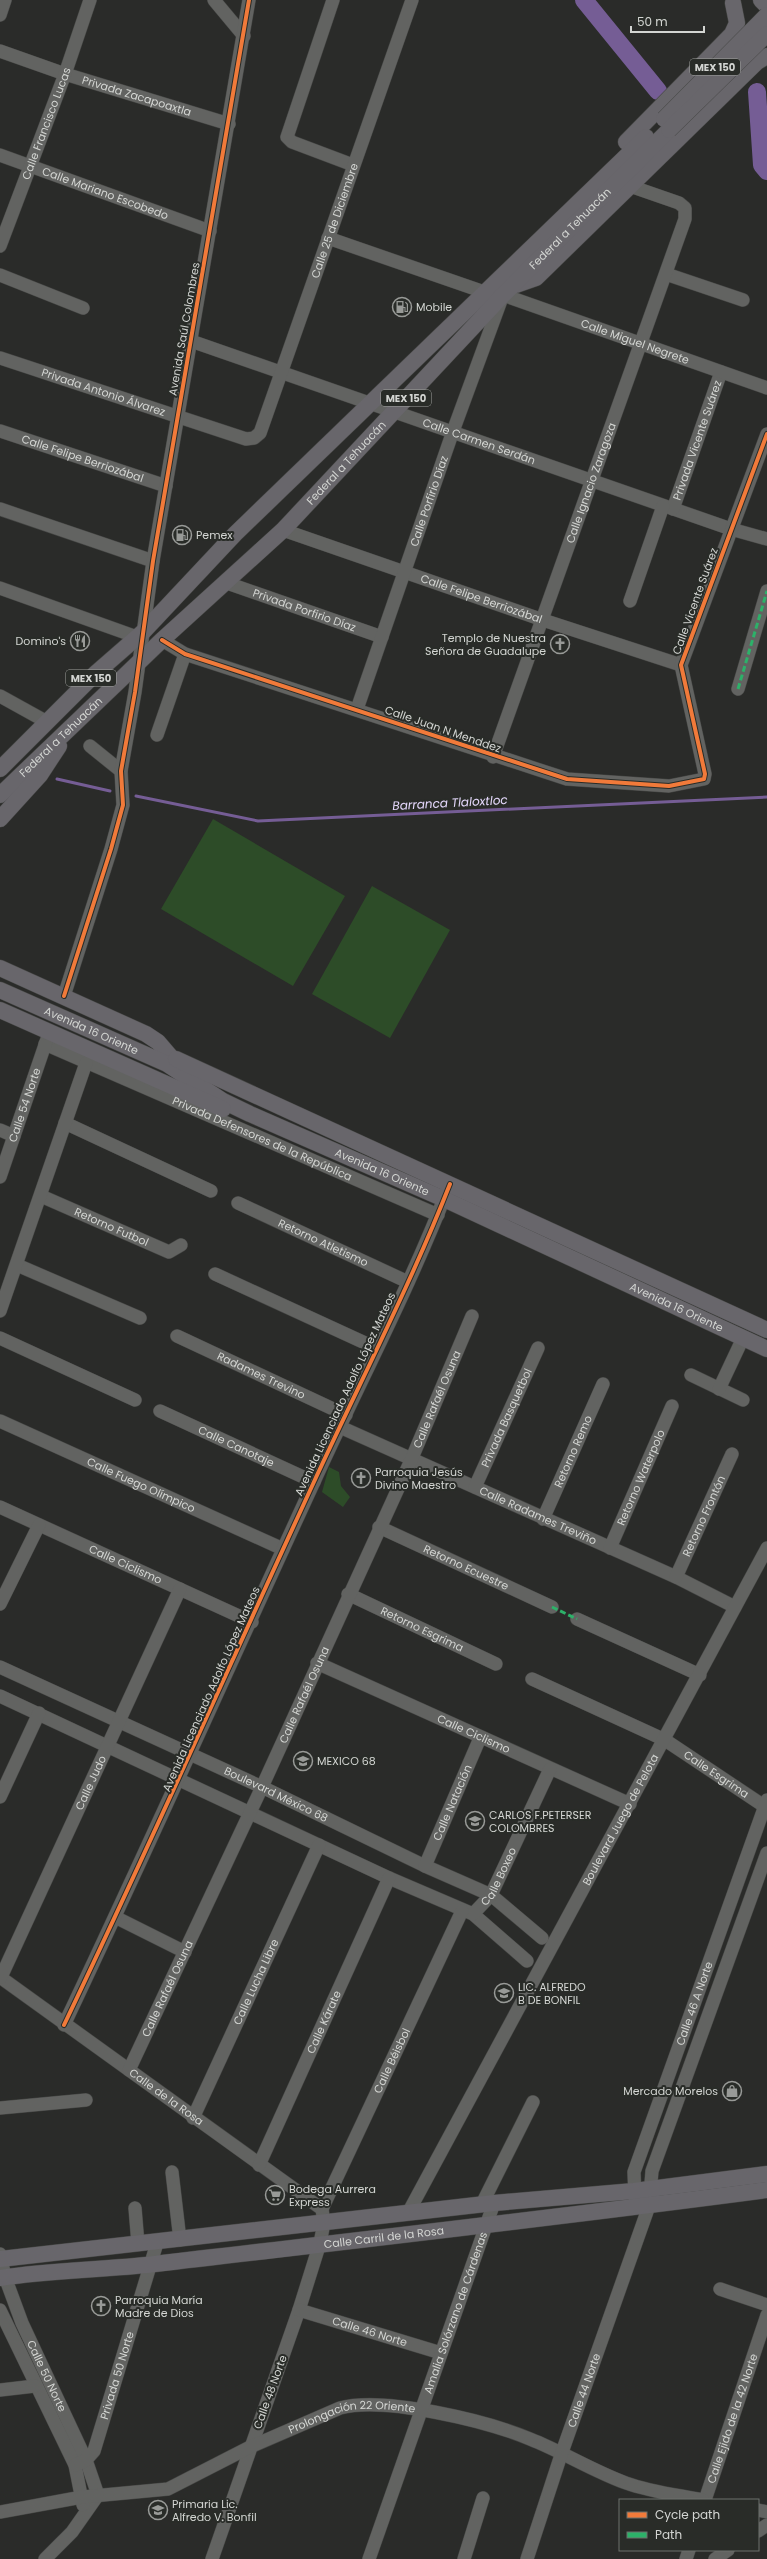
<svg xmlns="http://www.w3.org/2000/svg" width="767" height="2559" viewBox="0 0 767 2559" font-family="Poppins,sans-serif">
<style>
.green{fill:#2d4c28}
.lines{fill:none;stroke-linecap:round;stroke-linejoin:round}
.stream{stroke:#755d95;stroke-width:3}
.river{stroke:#755d95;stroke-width:18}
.minor-casing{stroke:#454644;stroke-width:14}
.major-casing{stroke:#454644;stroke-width:17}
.minor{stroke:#626361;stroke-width:13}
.major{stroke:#68666b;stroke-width:16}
.major-bridge-casing{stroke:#454644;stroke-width:17;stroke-linecap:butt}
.major-bridge{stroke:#68666b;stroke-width:16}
.quiet{stroke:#2db169;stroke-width:3;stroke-dasharray:6 3;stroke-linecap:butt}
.cycleway-casing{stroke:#292c28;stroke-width:6}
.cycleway{stroke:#f17a3a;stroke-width:4}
.labels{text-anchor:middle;stroke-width:4;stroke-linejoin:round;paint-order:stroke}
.shield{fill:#292c28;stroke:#a0a29f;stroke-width:1}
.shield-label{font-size:10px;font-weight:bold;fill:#d3d5d2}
.street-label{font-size:11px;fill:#d3d5d2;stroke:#292c28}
.poi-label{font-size:11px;fill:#d3d5d2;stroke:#292c28;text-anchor:start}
.water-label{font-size:12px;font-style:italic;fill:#e5d8fc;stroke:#292c28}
</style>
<rect width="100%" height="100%" fill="#2a2b29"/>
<g class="green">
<polygon points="213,819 345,896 293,986 161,909"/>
<polygon points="372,886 450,930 390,1038 312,994"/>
<polygon points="329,1467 339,1472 341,1486 350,1497 343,1507 322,1492"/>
</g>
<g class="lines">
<g class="stream">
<polyline points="57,779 110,791"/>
<polyline points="136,796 258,821 767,797"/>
</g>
<g class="river">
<polyline points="584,0 658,91"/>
<polyline points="757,92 762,165 767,171"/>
</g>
<defs>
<g id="minor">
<polyline points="214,0 244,36"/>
<polyline points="333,0 287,137 292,142 353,165"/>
<polyline points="0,15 5,0"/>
<path id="s1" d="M0,51L65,74L229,124"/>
<path id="s2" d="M0,155L210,231"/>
<polyline points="328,238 487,293"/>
<path id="s3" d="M0,246L65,74L90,0"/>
<polyline points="666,274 743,300"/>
<polyline points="0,275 83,308"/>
<path id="s4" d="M191,341L731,529L767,539"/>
<path id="s5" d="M0,358L246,439L254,438L260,433L412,0"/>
<path id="s6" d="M0,431L166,486"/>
<polyline points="0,509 153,561"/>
<path id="s7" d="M673,509L721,372"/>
<path id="s8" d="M283,530L543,620L681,665"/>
<path id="s9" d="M227,583L382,637"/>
<polyline points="0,588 137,637"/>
<polyline points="630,601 663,506"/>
<polyline points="162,640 185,654 567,779 669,786 704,779 705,774 681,665 767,434"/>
<polyline points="738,689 767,591"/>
<polyline points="0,696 47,722"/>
<path id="s10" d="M357,709L452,434L503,295L767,388"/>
<polyline points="157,735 185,654"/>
<polyline points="90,746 121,771"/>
<path id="s11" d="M493,757L685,219V208L679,203L630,186"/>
<polyline points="64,996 111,849 123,805 121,771 135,692 153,561 249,0"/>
<path id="s12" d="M45,1044L438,1215"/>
<polyline points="65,1123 211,1191"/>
<polyline points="0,1130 14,1136"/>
<path id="s13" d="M0,1177L48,1036"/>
<path id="s14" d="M41,1196L169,1252L181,1245"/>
<path id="s15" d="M238,1203L408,1282"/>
<polyline points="17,1265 140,1318"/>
<polyline points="215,1274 376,1348"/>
<polyline points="0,1311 86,1063"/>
<path id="s16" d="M177,1336L346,1415"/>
<polyline points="0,1338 135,1400"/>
<polyline points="691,1375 743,1400"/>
<polyline points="719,1389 743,1338"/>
<path id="s17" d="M160,1411L314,1482"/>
<path id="s18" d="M0,1421L283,1549"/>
<path id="s19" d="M340,1427L676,1577L735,1607"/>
<path id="s20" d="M475,1487L538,1348"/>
<path id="s21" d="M0,1507L252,1622"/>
<path id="s22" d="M543,1519L603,1384"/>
<path id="s23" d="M379,1527L552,1607"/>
<path id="s24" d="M610,1548L672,1406"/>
<path id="s25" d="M676,1577L732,1454"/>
<path id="s26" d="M348,1594L496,1664"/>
<polyline points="0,1604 39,1525"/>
<polyline points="577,1619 700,1675"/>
<path id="s27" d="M317,1663L630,1804"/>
<path id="s28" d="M0,1667L262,1787L425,1866L491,1895L542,1938"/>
<path id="s29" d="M532,1679L665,1740L767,1808"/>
<polyline points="0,1696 389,1878 473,1914 527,1961"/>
<polyline points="0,1797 39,1713"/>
<path id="s30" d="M425,1866L480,1738"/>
<path id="s31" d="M473,1914L491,1895L550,1769"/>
<polyline points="115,1917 185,1952"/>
<path id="s32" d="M0,1977L322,2209L324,2223L320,2243L299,2310L212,2559"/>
<path id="s33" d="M1,1977L180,1589"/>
<path d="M64,2025C149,1846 230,1664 313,1484C357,1387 408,1291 447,1191"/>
<path id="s34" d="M129,2070L262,1787L412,1458L472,1316"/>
<polyline points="0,2108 86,2100"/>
<path id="s35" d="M193,2118L319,1845"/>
<path id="s36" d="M259,2165L389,1878"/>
<polyline points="172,2172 180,2240"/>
<path id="s37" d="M635,2199L634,2172L767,1800"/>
<polyline points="482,2204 533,2102"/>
<polyline points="135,2208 138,2244"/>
<path id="s38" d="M322,2209L462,1911"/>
<path id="s39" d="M408,2213L767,1548"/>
<path id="s40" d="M0,2254L5,2277L22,2323L86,2460L98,2495L72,2532L45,2559"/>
<polyline points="720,2289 767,2305"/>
<polyline points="0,2310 75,2465 83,2505"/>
<path id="s41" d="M299,2310L441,2353"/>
<polyline points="0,2390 35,2386"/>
<path id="s42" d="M75,2465L86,2460L94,2451L157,2243"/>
<path id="s43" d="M705,2500L767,2315"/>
<polyline points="758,2510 767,2512"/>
<path id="s44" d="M0,2512L82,2497L168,2489L250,2447L340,2408C384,2396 487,2421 530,2439C563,2452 593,2471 626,2483C651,2492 678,2495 703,2500"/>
<polyline points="758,2531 767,2525"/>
<path id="s45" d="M369,2559L494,2203"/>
<polyline points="464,2559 483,2498"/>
<path id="s46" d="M527,2559L561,2455L649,2206L652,2171L767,1853"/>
<polyline points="686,2559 689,2550"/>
<polyline points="715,2559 728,2550"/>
</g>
<g id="major">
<polyline points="761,0 767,6"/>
<polyline points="626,142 732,34 737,23 733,3"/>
<polyline points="516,285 536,278 757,62 767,56"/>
<polyline points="0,769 96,673 143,632 235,534 646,137"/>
<path id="s47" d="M0,795L162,640L283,530L503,295L669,130"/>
<polyline points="0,819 40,775 59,746"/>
<polyline points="0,968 146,1034 158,1042 170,1056"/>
<path id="s48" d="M0,990L167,1064L223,1101L250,1114L444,1199L767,1349"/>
<polyline points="0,1010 223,1109"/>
<polyline points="176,1059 767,1330"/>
<polyline points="0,2259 494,2203 634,2191 767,2174"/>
<path id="s49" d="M0,2278C51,2270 103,2270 155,2264C359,2240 563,2217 767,2190"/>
</g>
</defs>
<use href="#minor" class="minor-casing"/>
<use href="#major" class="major-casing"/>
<use href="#minor" class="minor"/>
<use href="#major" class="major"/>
<defs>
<g id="major-bridge">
<polyline points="664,119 767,15"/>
<polyline points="669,130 767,34"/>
</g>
</defs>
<use href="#major-bridge" class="major-bridge-casing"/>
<use href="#major-bridge" class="major-bridge"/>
<g class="quiet">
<polyline points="738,689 767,591"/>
<polyline points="552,1607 577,1619"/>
</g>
<defs>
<g id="cycleway">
<polyline points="162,640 185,654 567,779 669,786 704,779 705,774 681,665 767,434"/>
<polyline points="64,996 111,849 123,805 121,771 135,692 153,561 249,0"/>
<path d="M64,2025C150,1845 230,1664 313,1484C359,1384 410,1286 450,1184"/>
</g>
</defs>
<use href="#cycleway" class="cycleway-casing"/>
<use href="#cycleway" class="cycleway"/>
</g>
<defs>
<symbol id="fuel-ring" viewBox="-11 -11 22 22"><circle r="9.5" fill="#292c28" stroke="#989a97" stroke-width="1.5"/><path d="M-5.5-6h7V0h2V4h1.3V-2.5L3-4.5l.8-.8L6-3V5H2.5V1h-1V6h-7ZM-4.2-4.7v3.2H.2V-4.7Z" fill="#989a97"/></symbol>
<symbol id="restaurant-ring" viewBox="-11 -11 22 22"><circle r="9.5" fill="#292c28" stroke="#989a97" stroke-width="1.5"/><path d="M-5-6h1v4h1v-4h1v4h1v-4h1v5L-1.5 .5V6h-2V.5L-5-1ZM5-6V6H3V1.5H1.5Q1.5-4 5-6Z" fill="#989a97"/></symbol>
<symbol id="church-ring" viewBox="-11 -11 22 22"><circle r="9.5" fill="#292c28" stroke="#989a97" stroke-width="1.5"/><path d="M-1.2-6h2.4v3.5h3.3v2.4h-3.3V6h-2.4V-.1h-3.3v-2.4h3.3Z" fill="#989a97"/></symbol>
<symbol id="school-ring" viewBox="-11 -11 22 22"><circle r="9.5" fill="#292c28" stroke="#989a97" stroke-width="1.5"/><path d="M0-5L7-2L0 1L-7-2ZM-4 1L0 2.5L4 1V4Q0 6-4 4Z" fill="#989a97"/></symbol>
<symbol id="shop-ring" viewBox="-11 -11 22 22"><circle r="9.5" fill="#292c28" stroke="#989a97" stroke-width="1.5"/><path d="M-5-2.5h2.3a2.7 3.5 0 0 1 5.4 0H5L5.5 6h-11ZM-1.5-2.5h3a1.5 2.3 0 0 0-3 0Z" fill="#989a97"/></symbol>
<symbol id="supermarket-ring" viewBox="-11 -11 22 22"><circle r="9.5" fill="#292c28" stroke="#989a97" stroke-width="1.5"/><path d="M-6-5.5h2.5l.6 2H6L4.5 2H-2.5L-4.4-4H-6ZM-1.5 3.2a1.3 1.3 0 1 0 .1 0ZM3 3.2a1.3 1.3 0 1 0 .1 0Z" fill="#989a97"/></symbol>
</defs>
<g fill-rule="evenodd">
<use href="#fuel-ring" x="391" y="296" width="22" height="22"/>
<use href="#fuel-ring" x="171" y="524" width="22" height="22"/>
<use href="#restaurant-ring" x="69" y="630" width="22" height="22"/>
<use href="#church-ring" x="549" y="633" width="22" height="22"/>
<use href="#church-ring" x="350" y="1467" width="22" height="22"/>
<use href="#school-ring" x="292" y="1750" width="22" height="22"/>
<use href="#school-ring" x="464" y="1810" width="22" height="22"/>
<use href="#school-ring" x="493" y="1982" width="22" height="22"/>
<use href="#shop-ring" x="721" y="2080" width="22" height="22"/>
<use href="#supermarket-ring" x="264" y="2184" width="22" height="22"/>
<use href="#church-ring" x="90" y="2295" width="22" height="22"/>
<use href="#school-ring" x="147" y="2499" width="22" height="22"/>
</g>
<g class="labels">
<g class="shield">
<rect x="690" y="59" width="50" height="16" rx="3"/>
<rect x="381" y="390" width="50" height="16" rx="3"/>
<rect x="66" y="670" width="50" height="16" rx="3"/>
</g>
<g class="shield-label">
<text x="715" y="71">MEX 150</text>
<text x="406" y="402">MEX 150</text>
<text x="91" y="682">MEX 150</text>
</g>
<g class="street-label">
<text dy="4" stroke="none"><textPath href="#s1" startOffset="144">Privada Zacapoaxtla</textPath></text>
<text dy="4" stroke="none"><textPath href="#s3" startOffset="131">Calle Francisco Lucas</textPath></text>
<text dy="4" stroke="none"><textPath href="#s2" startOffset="112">Calle Mariano Escobedo</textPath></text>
<text dy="4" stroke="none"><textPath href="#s5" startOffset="500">Calle 25 de Diciembre</textPath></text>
<text dy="4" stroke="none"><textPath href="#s47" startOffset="804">Federal a Tehuacán</textPath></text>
<text transform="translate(184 329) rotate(-80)" y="4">Avenida Saúl Colombres</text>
<text dy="4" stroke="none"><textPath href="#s10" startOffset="579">Calle Miguel Negrete</textPath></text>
<text dy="4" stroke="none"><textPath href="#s5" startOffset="109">Privada Antonio Álvarez</textPath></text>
<text dy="4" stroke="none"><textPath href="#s7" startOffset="73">Privada Vicente Suárez</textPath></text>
<text dy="4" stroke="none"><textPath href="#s4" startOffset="305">Calle Carmen Serdán</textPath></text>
<text dy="4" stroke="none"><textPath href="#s6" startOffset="87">Calle Felipe Berriozábal</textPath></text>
<text dy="4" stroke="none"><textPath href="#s47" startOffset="480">Federal a Tehuacán</textPath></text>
<text dy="4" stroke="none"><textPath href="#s11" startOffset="291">Calle Ignacio Zaragoza</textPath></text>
<text dy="4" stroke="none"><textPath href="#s10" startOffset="220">Calle Porfirio Díaz</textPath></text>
<text dy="4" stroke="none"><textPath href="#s8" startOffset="210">Calle Felipe Berriozábal</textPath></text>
<text transform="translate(695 601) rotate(-70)" y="4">Calle Vicente Suárez</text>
<text dy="4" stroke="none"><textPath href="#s9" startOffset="82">Privada Porfirio Díaz</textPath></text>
<text transform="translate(443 729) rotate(19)" y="4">Calle Juan N Menddez</text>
<text dy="4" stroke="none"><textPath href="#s47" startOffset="84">Federal a Tehuacán</textPath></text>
<text dy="4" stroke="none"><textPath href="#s48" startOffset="100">Avenida 16 Oriente</textPath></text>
<text dy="4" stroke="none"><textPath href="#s13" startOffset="76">Calle 54 Norte</textPath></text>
<text dy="4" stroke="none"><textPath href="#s12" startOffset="237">Privada Defensores de la República</textPath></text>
<text dy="4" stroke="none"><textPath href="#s48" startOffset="424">Avenida 16 Oriente</textPath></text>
<text dy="4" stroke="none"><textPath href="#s14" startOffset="77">Retorno Futbol</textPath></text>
<text dy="4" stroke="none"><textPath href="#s15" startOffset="94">Retorno Atletismo</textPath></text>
<text dy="4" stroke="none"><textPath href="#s48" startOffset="748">Avenida 16 Oriente</textPath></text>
<text dy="4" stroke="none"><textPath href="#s16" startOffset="93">Radames Trevino</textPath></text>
<text transform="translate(345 1394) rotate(-65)" y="4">Avenida Licenciado Adolfo López Mateos</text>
<text dy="4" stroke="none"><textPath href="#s34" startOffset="738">Calle Rafaél Osuna</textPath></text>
<text dy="4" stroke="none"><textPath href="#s20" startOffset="76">Privada Basquetbol</textPath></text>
<text dy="4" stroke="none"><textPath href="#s17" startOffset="84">Calle Canotaje</textPath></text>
<text dy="4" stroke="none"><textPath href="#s22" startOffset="74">Retorno Remo</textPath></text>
<text dy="4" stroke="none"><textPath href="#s24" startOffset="77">Retorno Waterpolo</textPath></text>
<text dy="4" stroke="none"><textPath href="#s18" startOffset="155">Calle Fuego Olímpico</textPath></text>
<text dy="4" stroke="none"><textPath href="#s19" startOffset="217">Calle Radames Treviño</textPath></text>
<text dy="4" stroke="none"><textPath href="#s25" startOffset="67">Retorno Frontón</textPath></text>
<text dy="4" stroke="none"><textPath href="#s21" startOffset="138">Calle Ciclismo</textPath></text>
<text dy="4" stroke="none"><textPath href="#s23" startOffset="96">Retorno Ecuestre</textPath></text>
<text dy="4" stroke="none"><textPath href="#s26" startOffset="82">Retorno Esgrima</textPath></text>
<text transform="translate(211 1689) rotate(-66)" y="4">Avenida Licenciado Adolfo López Mateos</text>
<text dy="4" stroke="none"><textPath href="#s34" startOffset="414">Calle Rafaél Osuna</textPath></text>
<text dy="4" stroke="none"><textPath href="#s27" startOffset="172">Calle Ciclismo</textPath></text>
<text dy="4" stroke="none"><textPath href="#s29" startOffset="208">Calle Esgrima</textPath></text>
<text dy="4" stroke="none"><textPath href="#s33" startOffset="214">Calle Judo</textPath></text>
<text dy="4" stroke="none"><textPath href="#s28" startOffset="304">Boulevard México 68</textPath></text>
<text dy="4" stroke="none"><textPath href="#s30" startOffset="69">Calle Natación</textPath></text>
<text dy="4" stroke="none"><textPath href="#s39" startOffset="447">Boulevard Juego de Pelota</textPath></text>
<text dy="4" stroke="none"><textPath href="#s31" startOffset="46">Calle Boxeo</textPath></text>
<text dy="4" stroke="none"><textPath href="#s35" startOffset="150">Calle Lucha Libre</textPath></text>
<text dy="4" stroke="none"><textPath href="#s34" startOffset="90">Calle Rafaél Osuna</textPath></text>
<text dy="4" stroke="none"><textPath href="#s37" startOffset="206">Calle 46 A Norte</textPath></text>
<text dy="4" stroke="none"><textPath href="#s36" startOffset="157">Calle Kárate</textPath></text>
<text dy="4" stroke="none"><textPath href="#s38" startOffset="164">Calle Béisbol</textPath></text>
<text dy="4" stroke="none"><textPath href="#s32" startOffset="205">Calle de la Rosa</textPath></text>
<text dy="4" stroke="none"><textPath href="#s49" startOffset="386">Calle Carril de la Rosa</textPath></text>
<text dy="4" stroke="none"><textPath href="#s45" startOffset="261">Amalia Solórzano de Cárdenas</textPath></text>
<text dy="4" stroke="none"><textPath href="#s41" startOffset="74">Calle 46 Norte</textPath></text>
<text dy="4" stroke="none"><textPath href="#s40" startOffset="131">Calle 50 Norte</textPath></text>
<text dy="4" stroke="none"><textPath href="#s42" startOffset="103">Privada 50 Norte</textPath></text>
<text dy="4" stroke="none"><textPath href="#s46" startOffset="178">Calle 44 Norte</textPath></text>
<text transform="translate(270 2392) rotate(-70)" y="4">Calle 48 Norte</text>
<text dy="4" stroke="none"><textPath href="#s43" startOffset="86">Calle Ejido de la 42 Norte</textPath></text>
<text dy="4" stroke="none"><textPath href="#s44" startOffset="370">Prolongación 22 Oriente</textPath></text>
</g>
<g class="poi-label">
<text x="416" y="311">Mobile</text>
<text x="196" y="539">Pemex</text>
<text x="546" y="642" text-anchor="end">Templo de Nuestra<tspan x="546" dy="13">Señora de Guadalupe</tspan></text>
<text x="66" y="645" text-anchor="end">Domino's</text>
<text x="375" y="1476">Parroquia Jesús<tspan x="375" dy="13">Divino Maestro</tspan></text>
<text x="317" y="1765">MEXICO 68</text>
<text x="489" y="1819">CARLOS F.PETERSER<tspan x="489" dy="13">COLOMBRES</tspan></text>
<text x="518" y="1991">LIC. ALFREDO<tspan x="518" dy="13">B DE BONFIL</tspan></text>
<text x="718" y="2095" text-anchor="end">Mercado Morelos</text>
<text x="289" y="2193">Bodega Aurrera<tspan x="289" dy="13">Express</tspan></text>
<text x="115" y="2304">Parroquia María<tspan x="115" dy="13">Madre de Dios</tspan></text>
<text x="172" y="2508">Primaria Lic.<tspan x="172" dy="13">Alfredo V. Bonfil</tspan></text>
</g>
<g class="water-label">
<text transform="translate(450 803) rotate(-3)" y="4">Barranca Tlaloxtloc</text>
</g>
</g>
<rect x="619" y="2499" width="140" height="52" fill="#292c28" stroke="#6d706c"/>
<rect x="627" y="2512" width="20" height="6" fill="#f17a3a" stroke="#6d706c"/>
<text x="655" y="2519" font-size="12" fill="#d3d5d2">Cycle path</text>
<rect x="627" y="2532" width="20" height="6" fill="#2db169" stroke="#6d706c"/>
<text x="655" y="2539" font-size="12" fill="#d3d5d2">Path</text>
<path d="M631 26v6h73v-6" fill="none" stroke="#d3d5d2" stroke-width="2"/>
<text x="637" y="26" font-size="12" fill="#d3d5d2" stroke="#292c28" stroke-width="3" paint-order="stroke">50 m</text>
</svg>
